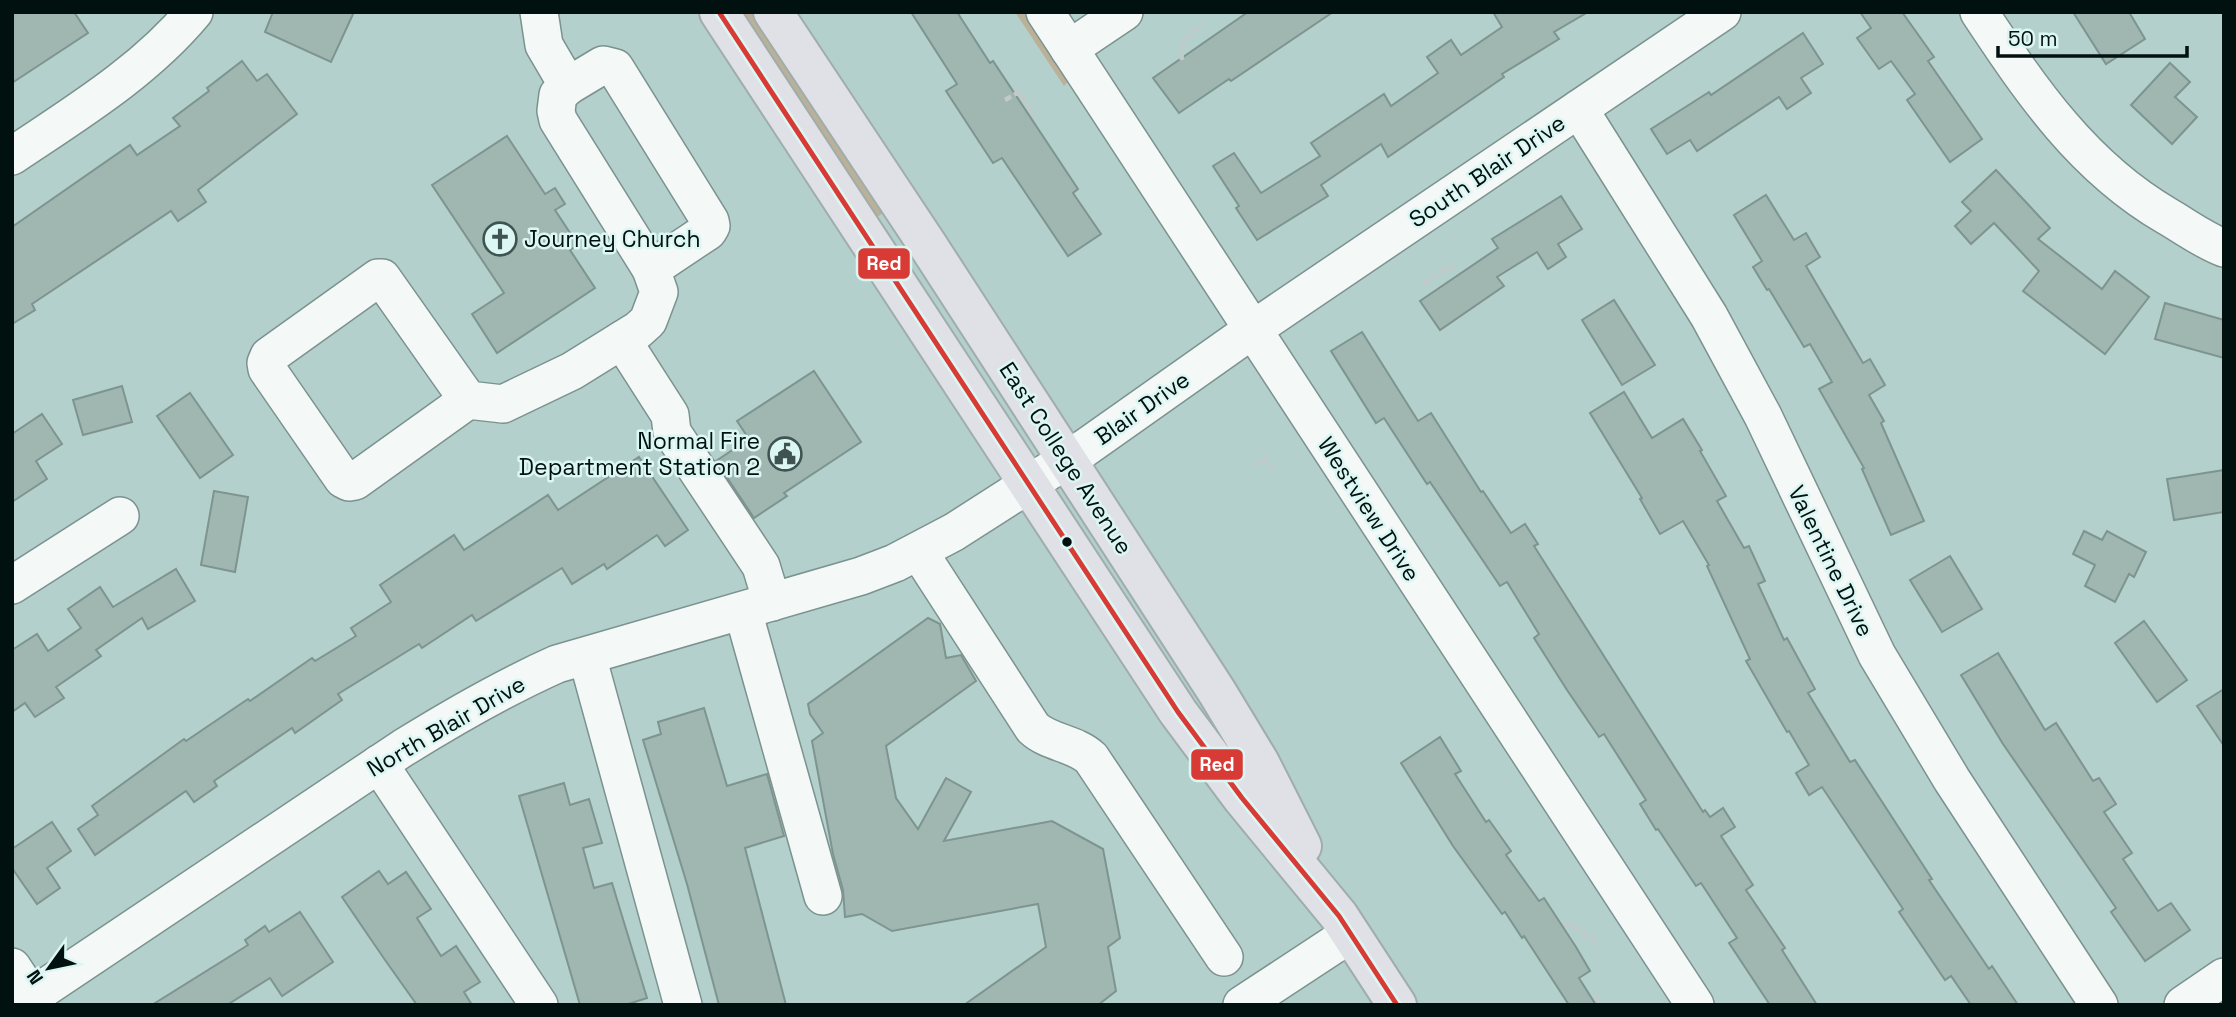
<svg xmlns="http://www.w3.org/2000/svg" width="2236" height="1017" viewBox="0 0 2236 1017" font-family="'Space Grotesk',sans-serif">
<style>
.green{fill:#bbb198}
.building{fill:#a0b6b0;stroke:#7e948e;stroke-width:2}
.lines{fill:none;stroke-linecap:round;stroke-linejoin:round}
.minor-casing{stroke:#7b928f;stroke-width:40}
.major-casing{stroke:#9fadab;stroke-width:42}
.path{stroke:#c1cac9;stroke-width:4.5;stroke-dasharray:7 3.5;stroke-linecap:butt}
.minor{stroke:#f4f8f7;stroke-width:37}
.major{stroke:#dfe1e6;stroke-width:38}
.bus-1-casing{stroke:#dcf7f3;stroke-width:10}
.bus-1{stroke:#d83b35;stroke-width:5}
.bus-dot{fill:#00110f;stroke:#dcf7f3;stroke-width:2.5}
.labels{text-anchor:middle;stroke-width:5;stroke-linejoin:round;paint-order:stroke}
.street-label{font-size:23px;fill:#00110f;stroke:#dcf7f3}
.poi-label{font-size:23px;fill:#00110f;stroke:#dcf7f3;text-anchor:start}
.line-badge{stroke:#dcf7f3;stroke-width:2.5}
.badge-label{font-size:19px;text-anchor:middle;font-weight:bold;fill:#fff}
</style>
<rect width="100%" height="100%" fill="#b3d0cc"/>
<g class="green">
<polygon points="735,12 754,12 885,212 877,217 840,171"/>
<polygon points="1015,12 1023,12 1068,81 1064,86"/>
</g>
<g class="building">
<polygon points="12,12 74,12 88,33 12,83"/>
<polygon points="273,12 354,12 331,62 265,32"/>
<polygon points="911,12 957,12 990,63 993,61 1078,189 1073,193 1101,234 1068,256 1002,158 993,163 946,91 957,84"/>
<polygon points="1248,12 1333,12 1231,81 1229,79 1179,113 1153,78"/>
<polygon points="1493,12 1588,12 1554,32 1559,39 1502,74 1504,77 1388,157 1381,144 1321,185 1328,196 1257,240 1236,208 1239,206 1213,166 1234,153 1261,193 1320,156 1311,143 1384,94 1391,106 1438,73 1427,57 1451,40 1461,55 1502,27"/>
<polygon points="1860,12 1902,12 1934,57 1928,61 1982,139 1950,162 1907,100 1915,94 1891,61 1879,69 1857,38 1871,28"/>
<polygon points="2073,12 2129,12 2145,39 2106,64"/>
<polygon points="1803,33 1823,64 1801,78 1811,93 1787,109 1779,97 1697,151 1690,140 1667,154 1651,129 1709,92 1711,95"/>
<polygon points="242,61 257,81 267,74 297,114 198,190 206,202 178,221 171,211 32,304 35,310 12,324 12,227 130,145 137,155 180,126 173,118 209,91 207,88"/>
<polygon points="2170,63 2190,82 2175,97 2197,117 2172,144 2131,105"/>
<polygon points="507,136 545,194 555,188 565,204 555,210 578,245 570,250 595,288 497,353 472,314 504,293 432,185"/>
<polygon points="1996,170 2050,228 2038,239 2102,289 2115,271 2149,297 2105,354 2023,291 2039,271 1994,223 1971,244 1955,226 1971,211 1962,202"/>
<polygon points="1766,195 1794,240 1806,233 1820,257 1806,266 1863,363 1870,359 1885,385 1869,395 1884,421 1881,423 1924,521 1891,535 1862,469 1864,468 1819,389 1832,382 1810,344 1804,347 1769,289 1767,290 1753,267 1762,261 1734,215"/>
<polygon points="1561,196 1582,229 1558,244 1566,257 1548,269 1537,252 1497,277 1504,286 1440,330 1420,301 1498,248 1492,239"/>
<polygon points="1614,300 1655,365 1622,385 1582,320"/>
<polygon points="2165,303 2224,320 2224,358 2155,339"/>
<polygon points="1362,332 1418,421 1431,413 1481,492 1483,491 1511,533 1525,524 1538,544 1534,546 1703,812 1705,810 1710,817 1723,808 1735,827 1721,836 1753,885 1746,890 1785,948 1782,950 1817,1005 1770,1005 1729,943 1737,938 1701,883 1696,886 1658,829 1656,830 1640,804 1646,800 1604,734 1599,737 1567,690 1534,638 1539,634 1507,582 1500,586 1430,482 1427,484 1384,418 1376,423 1331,351"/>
<polygon points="814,371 861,442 784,493 787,496 754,518 716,461 749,439 737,421"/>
<polygon points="122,386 132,422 83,435 73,400"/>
<polygon points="1624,392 1652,438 1683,419 1702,450 1700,451 1726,496 1717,501 1744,548 1749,546 1765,581 1758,584 1784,640 1787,638 1815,689 1808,693 1850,762 1855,760 1932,879 1929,880 1989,969 1992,966 2018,1005 1971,1005 1951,976 1945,980 1899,912 1903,909 1822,787 1809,795 1796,773 1809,765 1789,731 1787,732 1746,661 1750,659 1707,566 1709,565 1683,521 1660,534 1640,499 1642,498 1590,413"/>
<polygon points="190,393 233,455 200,478 157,416"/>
<polygon points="42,414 62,444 36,461 47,479 12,502 12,434"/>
<polygon points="639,457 688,530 665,546 657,535 607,569 604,564 572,584 562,568 476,621 472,615 422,648 419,644 338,694 342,700 295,733 292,728 214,781 217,786 194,802 186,791 95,855 78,829 98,815 92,806 184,739 186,741 248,699 250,701 312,658 315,661 356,636 351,628 391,602 380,585 454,535 464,550 548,495 558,510"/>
<polygon points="2224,470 2224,512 2174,520 2167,479"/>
<polygon points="214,491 248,497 235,572 201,565"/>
<polygon points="2084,531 2102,540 2107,531 2146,552 2134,577 2129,574 2115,602 2085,586 2095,565 2073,554"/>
<polygon points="1950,556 1982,609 1942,632 1910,580"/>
<polygon points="176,569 195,601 148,629 142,618 96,650 101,656 56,687 64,698 35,717 25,703 12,712 12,650 37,634 48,651 81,628 68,609 100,587 113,607"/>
<polygon points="928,618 940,624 946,658 961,655 976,681 886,746 896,798 918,829 946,778 971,792 944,841 1052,821 1103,849 1120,938 1108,947 1116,991 1098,1005 964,1005 1046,947 1038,904 892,931 862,914 845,917 843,890 833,854 812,741 823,733 810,714 808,704"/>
<polygon points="2144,621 2187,680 2157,702 2115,643"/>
<polygon points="1998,653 2045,730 2056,723 2093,781 2099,778 2116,804 2104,812 2132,853 2123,859 2158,911 2171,903 2190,930 2145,961 2111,912 2116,908 2003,744 1961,675"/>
<polygon points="2224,689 2224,746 2197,706"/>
<polygon points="704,708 727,786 767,774 784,836 745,848 786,1005 719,1005 687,884 643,740 661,734 658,722"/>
<polygon points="1440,737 1461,771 1455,774 1486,822 1489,820 1511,851 1506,855 1539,901 1544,898 1576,947 1590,971 1579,978 1596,1005 1569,1005 1524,936 1522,938 1505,912 1502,914 1453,846 1401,763"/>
<polygon points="564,783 570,805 589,799 602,843 583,848 594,888 612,883 647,998 625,1005 580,1005 519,796"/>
<polygon points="52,822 71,851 47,868 60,888 37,904 12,868 12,849"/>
<polygon points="379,871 388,884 406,872 431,909 417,918 441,956 456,946 480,982 464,992 472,1005 417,1005 385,960 342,897"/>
<polygon points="300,912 333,962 282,996 270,978 227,1005 152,1005 248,945 245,940 265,926 269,932"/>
</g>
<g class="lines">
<defs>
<g id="minor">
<polyline points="1045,12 1695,1005"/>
<path d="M1979,12C2032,92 2083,167 2167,216C2186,227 2203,240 2224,248"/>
<polyline points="1069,49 1124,12"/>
<polyline points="568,86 558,95 556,111 558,120 651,269"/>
<polyline points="1579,109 1709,316 1763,416 1877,655 1952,780 2099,1005"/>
<path d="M12,156C76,113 144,72 194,12"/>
<polyline points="622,340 670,415 672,432 761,566 772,602"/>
<polyline points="468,400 382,278 378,278 269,356 266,363 267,369 343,479 349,482 355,481 468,400 503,404 572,371 638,330 648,321 659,292 651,269 708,231 711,226 710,221 615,68 603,65 568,86 544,45 539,12"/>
<path d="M919,552L1033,728C1049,743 1075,743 1091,758L1224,957"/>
<polyline points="12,585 120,516"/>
<polyline points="743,611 823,896"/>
<polyline points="587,656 683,1005"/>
<polyline points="379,764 539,1005"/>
<polyline points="12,967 37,1005"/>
<path d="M19,1005L403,748C453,717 503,688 557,664L861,576L895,563L954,532L1085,448L1252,330L1722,12"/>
<polyline points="1242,1005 1350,934"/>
<polyline points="2183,1005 2224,977"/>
</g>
<g id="major">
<polyline points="719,12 1178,712 1242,798 1339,916 1397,1005"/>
<polyline points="773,12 927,244 1217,692 1260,763 1302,846"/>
</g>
</defs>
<use href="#minor" class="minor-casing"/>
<use href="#major" class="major-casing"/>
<g class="path">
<path d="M1182,60C1179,43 1189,34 1203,24"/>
<polyline points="1005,100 1019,92 1035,117"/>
<polyline points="1423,284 1449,266 1456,271"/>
<polyline points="1255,465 1265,458 1275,474"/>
<polyline points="1565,926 1570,923 1592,939 1598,948"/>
<polyline points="1596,996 1602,1005"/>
</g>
<use href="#minor" class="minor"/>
<use href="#major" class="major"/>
<defs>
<polyline id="bus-1" points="719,12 1178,712 1242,798 1339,916 1397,1005"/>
</defs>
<use href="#bus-1" class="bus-1-casing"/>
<use href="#bus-1" class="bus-1"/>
</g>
<defs>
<symbol id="church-ring" viewBox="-11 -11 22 22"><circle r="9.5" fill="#dcf7f3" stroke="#3f5451" stroke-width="1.5"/><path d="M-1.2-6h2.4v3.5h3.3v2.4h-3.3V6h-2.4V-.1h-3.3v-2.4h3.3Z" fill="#3f5451"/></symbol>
<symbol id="civic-ring" viewBox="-11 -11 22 22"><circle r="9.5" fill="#dcf7f3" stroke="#3f5451" stroke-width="1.5"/><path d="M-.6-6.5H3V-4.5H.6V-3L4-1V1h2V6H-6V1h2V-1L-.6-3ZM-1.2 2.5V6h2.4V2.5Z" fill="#3f5451"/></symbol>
</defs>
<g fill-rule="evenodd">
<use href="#church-ring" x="481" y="220" width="38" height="38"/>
<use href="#civic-ring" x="766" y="435" width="38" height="38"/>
</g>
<circle class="bus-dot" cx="1067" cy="542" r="6"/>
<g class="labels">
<g class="street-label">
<text transform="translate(1487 171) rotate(-34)" y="8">South Blair Drive</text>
<text transform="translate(1142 408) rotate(-35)" y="8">Blair Drive</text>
<text transform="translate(1066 458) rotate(57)" y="8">East College Avenue</text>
<text transform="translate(1369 509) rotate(57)" y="8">Westview Drive</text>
<text transform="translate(1831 561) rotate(64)" y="8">Valentine Drive</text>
<text transform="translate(446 726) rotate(-30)" y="8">North Blair Drive</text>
</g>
<g class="poi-label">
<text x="524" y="247">Journey Church</text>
<text x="760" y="449" text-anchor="end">Normal Fire<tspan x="760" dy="26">Department Station 2</tspan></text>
</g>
</g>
<g class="line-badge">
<rect x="857" y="247" width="54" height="33" rx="7" fill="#d83b35"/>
<rect x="1190" y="748" width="54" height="33" rx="7" fill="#d83b35"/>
</g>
<g class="badge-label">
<text x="884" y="270">Red</text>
<text x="1217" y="771">Red</text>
</g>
<rect width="2236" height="1017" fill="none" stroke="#00110f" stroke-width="28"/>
<g transform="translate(49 968) rotate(237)" stroke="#dcf7f3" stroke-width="5" paint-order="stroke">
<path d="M0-5L12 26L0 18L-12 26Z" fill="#00110f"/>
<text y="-10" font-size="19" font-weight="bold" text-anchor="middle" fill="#00110f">N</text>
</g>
<path d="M1998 46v10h189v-10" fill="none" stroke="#00110f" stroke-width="3.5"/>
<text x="2008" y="46" font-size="21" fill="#00110f" stroke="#dcf7f3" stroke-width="5" paint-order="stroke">50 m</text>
</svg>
